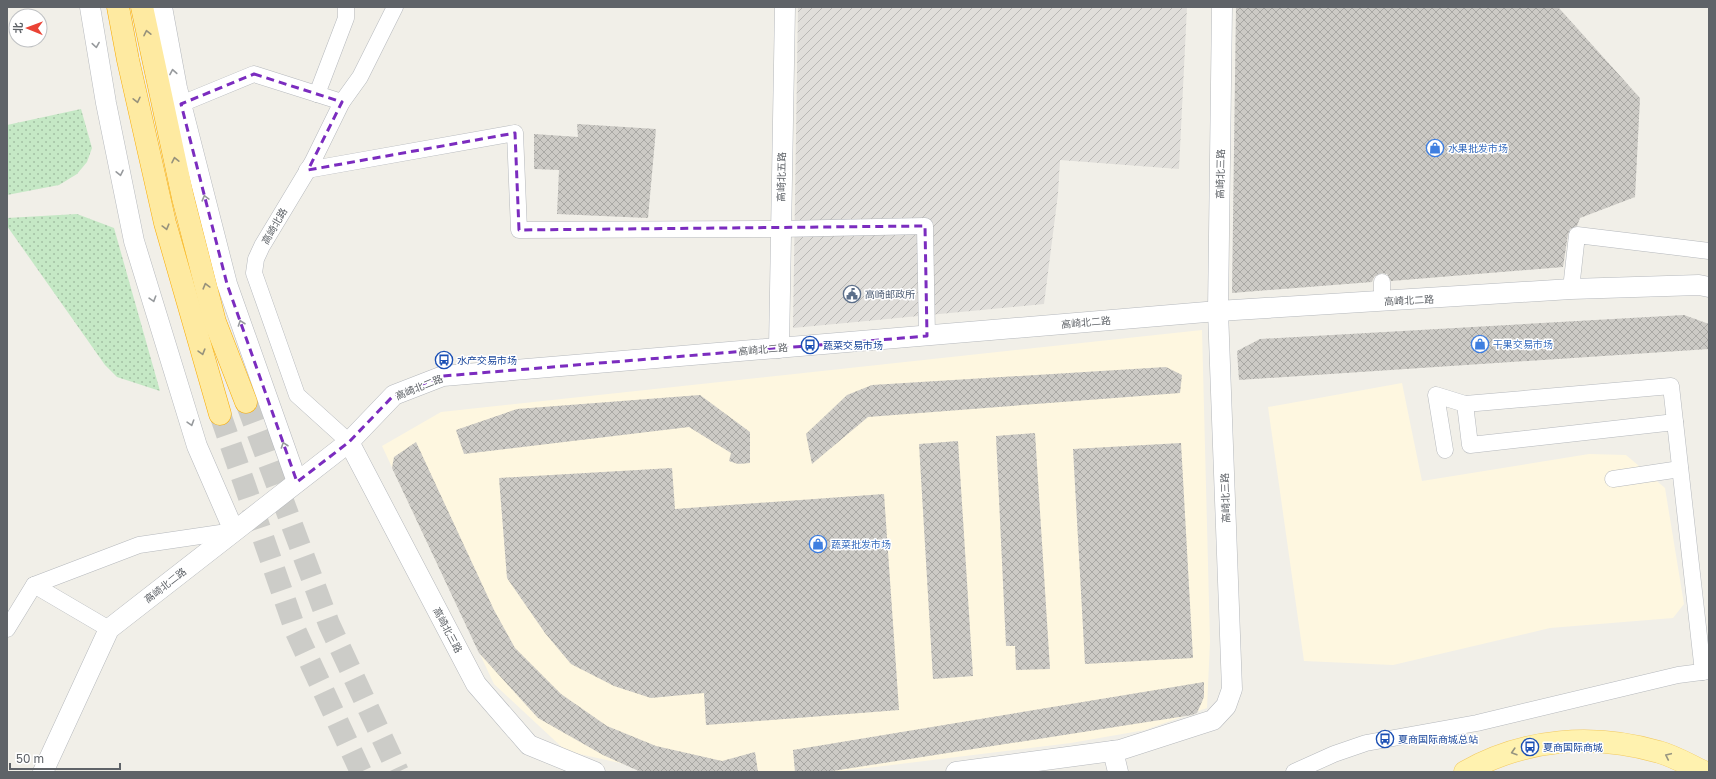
<svg xmlns="http://www.w3.org/2000/svg" width="1716" height="779" viewBox="0 0 1716 779" font-family="'Golos Text','Noto Sans SC',sans-serif">
<style>
.commercial{fill:#fef7e0}
.industrial{fill:url(#industrial-furrows)}
.grass{fill:url(#grass-dots)}
.building{fill:url(#building-cross-hatch)}
.lines{fill:none;stroke-linecap:round;stroke-linejoin:round}
.trunk-tunnel{stroke:#ccccc8;stroke-width:22;stroke-dasharray:22 11;stroke-linecap:butt}
.minor-casing{stroke:#b5b8bc;stroke-width:17}
.tertiary-casing{stroke:#b5b8bc;stroke-width:21}
.primary-casing{stroke:#f2c960;stroke-width:23}
.trunk-casing{stroke:#f9ab00;stroke-width:23}
.minor{stroke:#fff;stroke-width:16}
.tertiary{stroke:#fff;stroke-width:20}
.primary{stroke:#fff2af;stroke-width:22}
.trunk{stroke:#feeaa1;stroke-width:22}
.oneway{stroke:#97927c}
.oneway2{stroke:#979a9d}
.oneway3{stroke:#979581}
.marked{fill:none;stroke:#7b2cbf;stroke-width:3;stroke-dasharray:8 5;stroke-linejoin:round}
.labels{text-anchor:middle;stroke-width:3;stroke-linejoin:round;paint-order:stroke}
.shop-label{font-size:10px;fill:#366cbe;stroke:#fff;text-anchor:start}
.street-label{font-size:10px;fill:#5f6368;stroke:#fff}
.service-label{font-size:10px;fill:#4e5e75;stroke:#fff;text-anchor:start}
.transit-label{font-size:10px;fill:#164399;stroke:#fff;text-anchor:start}
</style>
<defs>
<pattern id="industrial-furrows" width="10" height="10" patternUnits="userSpaceOnUse"><rect width="10" height="10" fill="#e0deda"/><path d="M-1 1l2-2M0 10L10 0M9 11l2-2" fill="none" stroke="#b9b8b5"/></pattern>
<pattern id="grass-dots" width="8" height="8" patternUnits="userSpaceOnUse"><rect width="8" height="8" fill="#c5e8c5"/><path d="M2 2h.1M6 6h.1" fill="none" stroke="#a3c0a4" stroke-width="1.8" stroke-linecap="round"/></pattern>
<pattern id="building-cross-hatch" width="8" height="8" patternUnits="userSpaceOnUse"><rect width="8" height="8" fill="#cccac5"/><path d="M0 0l8 8M0 8l8-8" fill="none" stroke="#a9a8a4"/></pattern>
</defs>
<rect width="100%" height="100%" fill="#f1efe8"/>
<g class="commercial">
<polygon points="1202,330 1210,642 1207,708 1145,730 1071,743 835,772 660,772 566,751 494,684 382,446 441,412"/>
<polygon points="1402,383 1422,481 1589,454 1626,455 1665,488 1684,604 1673,618 1550,628 1393,665 1304,661 1268,407"/>
</g>
<polygon class="industrial" points="798,7 1187,7 1179,169 1060,160 1058,194 1044,304 793,328"/>
<g class="grass">
<polygon points="81,109 92,148 87,162 77,174 59,185 7,195 7,125"/>
<polygon points="77,214 114,228 160,391 117,377 105,365 7,226 7,218"/>
</g>
<g class="building">
<polygon points="1236,7 1558,7 1640,98 1635,197 1580,218 1577,226 1570,229 1568,234 1563,267 1391,281 1387,274 1382,273 1374,277 1372,282 1232,293"/>
<polygon points="577,124 656,129 648,218 557,214 559,170 534,169 534,134 578,137"/>
<polygon points="1684,315 1709,324 1709,349 1239,380 1237,351 1260,339"/>
<polygon points="1166,367 1182,375 1180,393 868,417 812,464 806,434 847,395 872,385"/>
<polygon points="700,395 750,432 750,463 738,464 729,461 731,453 689,427 464,454 456,430 517,409"/>
<polygon points="1035,433 1050,669 1016,670 1015,646 1006,646 996,436"/>
<polygon points="958,441 973,676 933,679 919,444"/>
<polygon points="416,442 494,610 515,648 561,694 607,726 656,746 722,761 755,752 758,772 641,772 603,755 538,718 479,653 392,468 394,457"/>
<polygon points="1181,443 1193,658 1085,664 1073,449"/>
<polygon points="672,468 675,509 884,494 899,710 706,725 704,693 651,698 614,686 571,664 545,633 507,578 499,478"/>
<polygon points="1204,682 1204,697 1197,713 1192,715 826,772 795,772 793,750"/>
</g>
<g class="lines">
<g class="trunk-tunnel">
<polyline points="246,402 329,624 398,772"/>
<polyline points="220,414 296,632 361,772"/>
</g>
<defs>
<g id="minor">
<polyline points="317,94 346,18 346,7"/>
<polyline points="181,104 254,74 342,102"/>
<polyline points="307,170 515,133 519,230 780,229 925,226 927,336"/>
<polyline points="1382,282 1382,301"/>
<polyline points="1571,289 1577,235 1709,251"/>
<polyline points="1465,404 1470,445 1675,422"/>
<polyline points="349,442 297,395 254,273 256,259 262,246 312,163 342,102 360,77 395,7"/>
<polyline points="1445,450 1436,395 1465,404 1671,386 1703,672"/>
<polyline points="1613,479 1680,469"/>
<polyline points="34,585 139,545 234,531"/>
<polyline points="7,629 34,585 109,629"/>
<polyline points="1294,772 1334,754 1366,743 1477,723 1678,675 1709,671"/>
</g>
<g id="tertiary">
<polyline points="90,7 106,103 134,241 197,446 234,531"/>
<polyline points="162,7 177,88 227,284 297,482"/>
<polyline points="779,348 785,7"/>
<polyline points="349,442 476,684 529,745 595,772"/>
<polyline points="1113,751 1118,772"/>
<polyline points="43,772 109,629 349,442 394,395 443,376 1218,311 1571,289 1699,285 1709,287"/>
<polyline points="956,772 1120,750 1213,720 1226,706 1232,689 1218,311 1222,7"/>
</g>
<path id="primary" d="M1465,772C1525,738 1594,733 1659,752C1674,756 1689,765 1704,772"/>
<g id="trunk">
<polyline points="118,7 128,60 165,223 220,414"/>
<polyline points="142,7 183,198 215,322 246,402"/>
</g>
</defs>
<use href="#minor" class="minor-casing"/>
<use href="#tertiary" class="tertiary-casing"/>
<use href="#primary" class="primary-casing"/>
<use href="#trunk" class="trunk-casing"/>
<use href="#minor" class="minor"/>
<use href="#tertiary" class="tertiary"/>
<use href="#primary" class="primary"/>
<use href="#trunk" class="trunk"/>
</g>
<defs><path id="oneway-chevron" d="M-2-3.5L2.5 0L-2 3.5" fill="none" stroke-width="1.6" stroke-linecap="round" stroke-linejoin="round"/></defs>
<g class="oneway">
<use href="#oneway-chevron" transform="translate(147 33) rotate(-102)"/>
<use href="#oneway-chevron" transform="translate(137 100) rotate(77)"/>
<use href="#oneway-chevron" transform="translate(175 160) rotate(-102)"/>
<use href="#oneway-chevron" transform="translate(166 227) rotate(75)"/>
<use href="#oneway-chevron" transform="translate(206 286) rotate(-105)"/>
<use href="#oneway-chevron" transform="translate(202 352) rotate(74)"/>
</g>
<g class="oneway2">
<use href="#oneway-chevron" transform="translate(96 45) rotate(81)"/>
<use href="#oneway-chevron" transform="translate(173 72) rotate(-100)"/>
<use href="#oneway-chevron" transform="translate(120 173) rotate(78)"/>
<use href="#oneway-chevron" transform="translate(205 198) rotate(-105)"/>
<use href="#oneway-chevron" transform="translate(153 299) rotate(73)"/>
<use href="#oneway-chevron" transform="translate(241 323) rotate(-109)"/>
<use href="#oneway-chevron" transform="translate(191 423) rotate(73)"/>
<use href="#oneway-chevron" transform="translate(284 445) rotate(-109)"/>
</g>
<g class="oneway3">
<use href="#oneway-chevron" transform="translate(1514 752) rotate(163)"/>
<use href="#oneway-chevron" transform="translate(1668 756) rotate(-155)"/>
</g>
<path class="marked" d="M254,74L342,102L308,170L515,133L519,230L925,226L927,336L443,376L394,395L349,442L297,482L227,284L181,104Z"/>
<defs>
<symbol id="shop-ring" viewBox="-11 -11 22 22"><circle r="9.5" fill="#fff" stroke="#3f7fe0" stroke-width="1.5"/><path d="M-5-2.5h2.3a2.7 3.5 0 0 1 5.4 0H5L5.5 6h-11ZM-1.5-2.5h3a1.5 2.3 0 0 0-3 0Z" fill="#3f7fe0"/></symbol>
<symbol id="civic-ring" viewBox="-11 -11 22 22"><circle r="9.5" fill="#fff" stroke="#5c6f8a" stroke-width="1.5"/><path d="M-.6-6.5H3V-4.5H.6V-3L4-1V1h2V6H-6V1h2V-1L-.6-3ZM-1.2 2.5V6h2.4V2.5Z" fill="#5c6f8a"/></symbol>
<symbol id="bus-ring" viewBox="-11 -11 22 22"><circle r="9.5" fill="#fff" stroke="#1a4fb4" stroke-width="1.5"/><path d="M-5-6H5V4H4V6H2V4H-2V6H-4V4H-5ZM-3.5-4V0h7V-4ZM-3.5 1.2v1.5H-2V1.2ZM2 1.2v1.5H3.5V1.2Z" fill="#1a4fb4"/></symbol>
</defs>
<g fill-rule="evenodd">
<use href="#shop-ring" x="1425" y="138" width="20" height="20"/>
<use href="#civic-ring" x="842" y="284" width="20" height="20"/>
<use href="#shop-ring" x="1470" y="334" width="20" height="20"/>
<use href="#bus-ring" x="800" y="335" width="20" height="20"/>
<use href="#bus-ring" x="434" y="350" width="20" height="20"/>
<use href="#shop-ring" x="808" y="534" width="20" height="20"/>
<use href="#bus-ring" x="1375" y="729" width="20" height="20"/>
<use href="#bus-ring" x="1520" y="737" width="20" height="20"/>
</g>
<g class="labels">
<g class="shop-label">
<text x="1448" y="152">水果批发市场</text>
<text x="1493" y="348">干果交易市场</text>
<text x="831" y="548">蔬菜批发市场</text>
</g>
<g class="street-label">
<text transform="translate(1220 174) rotate(-89)" y="4">高崎北三路</text>
<text transform="translate(781 177) rotate(-89)" y="4">高崎北五路</text>
<text transform="translate(274 226) rotate(-60)" y="4">高崎北路</text>
<text transform="translate(1409 300) rotate(-3)" y="4">高崎北二路</text>
<text transform="translate(1086 322) rotate(-5)" y="4">高崎北二路</text>
<text transform="translate(763 349) rotate(-5)" y="4">高崎北二路</text>
<text transform="translate(419 387) rotate(-22)" y="4">高崎北二路</text>
<text transform="translate(1225 498) rotate(-92)" y="4">高崎北三路</text>
<text transform="translate(165 585) rotate(-38)" y="4">高崎北二路</text>
<text transform="translate(448 630) rotate(62)" y="4">高崎北三路</text>
</g>
<g class="service-label">
<text x="865" y="298">高崎邮政所</text>
</g>
<g class="transit-label">
<text x="823" y="349">蔬菜交易市场</text>
<text x="457" y="364">水产交易市场</text>
<text x="1398" y="743">夏商国际商城总站</text>
<text x="1543" y="751">夏商国际商城</text>
</g>
</g>
<rect width="1716" height="779" fill="none" stroke="#5f6368" stroke-width="16"/>
<g transform="translate(28 28) rotate(271)"><circle r="19" fill="#ffffff" stroke="#bfc1c3"/>
<path d="M0-3L7 15L0 10L-7 15Z" fill="#ea4335"/>
<text y="-6" font-size="11" font-weight="bold" text-anchor="middle" fill="#5f6368">北</text>
</g>
<path d="M10 763v6h110v-6" fill="none" stroke="#5f6368" stroke-width="2"/>
<text x="16" y="763" font-size="12" fill="#5f6368" stroke="#ffffff" stroke-width="3" paint-order="stroke">50 m</text>
</svg>
